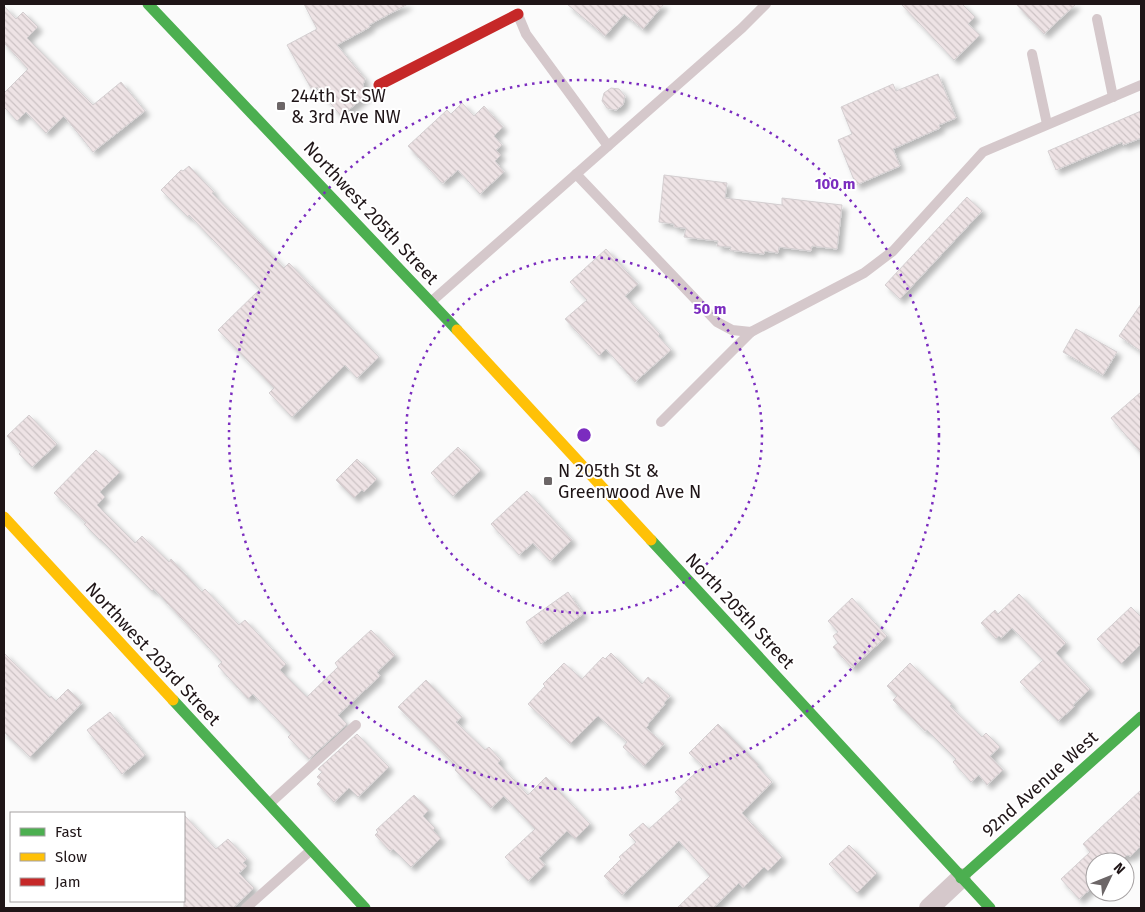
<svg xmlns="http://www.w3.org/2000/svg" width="1145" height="912" viewBox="0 0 1145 912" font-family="'Fira Sans',sans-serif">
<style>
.building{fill:url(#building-back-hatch);stroke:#d4cfd1;filter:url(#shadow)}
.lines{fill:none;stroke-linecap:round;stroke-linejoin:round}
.lane{stroke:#d5c8cb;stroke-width:10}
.street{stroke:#d5c8cb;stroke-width:20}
.fast{stroke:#4caf50;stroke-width:11}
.slow{stroke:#ffc107;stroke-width:11}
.jam{stroke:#c62828;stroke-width:11}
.ring{fill:none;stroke:#7b2cbf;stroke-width:2.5;stroke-dasharray:2.5 5}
.poi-dot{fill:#6c6667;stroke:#fff;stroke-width:2}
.labels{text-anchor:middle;stroke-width:4;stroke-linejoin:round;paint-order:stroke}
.poi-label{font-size:18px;fill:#1f1517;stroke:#fff;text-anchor:start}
.street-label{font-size:18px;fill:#1f1517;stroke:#fff}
.centre{fill:#7b2cbf;stroke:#fff;stroke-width:2.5}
.ring-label{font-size:15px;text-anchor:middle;font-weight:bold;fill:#7b2cbf;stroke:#fff;stroke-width:4;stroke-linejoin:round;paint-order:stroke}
</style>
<defs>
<pattern id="building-back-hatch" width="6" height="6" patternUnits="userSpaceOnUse" patternTransform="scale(1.25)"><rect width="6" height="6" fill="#eee3e5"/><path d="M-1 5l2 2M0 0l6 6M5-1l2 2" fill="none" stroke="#ccc2c4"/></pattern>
<filter id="shadow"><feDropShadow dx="4.5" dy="4.5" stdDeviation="2.5" flood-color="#0004"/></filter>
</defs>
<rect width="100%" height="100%" fill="#fbfbfb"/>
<g class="building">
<polygon points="304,4 408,4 369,25 370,27 337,45 365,79 363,85 365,92 367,95 341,116 317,87 312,90 287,45 317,29"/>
<polygon points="567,4 664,4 643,29 624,14 605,36"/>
<polygon points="901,4 962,4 975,17 968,24 980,35 954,60"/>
<polygon points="1016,4 1076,4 1044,34"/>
<polygon points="4,6 16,19 23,12 38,27 27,38 93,105 121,82 145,111 93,152 64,116 46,133 26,112 17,121 4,107 4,93 28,69 4,43"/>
<polygon points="938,74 956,118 939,125 940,128 893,149 900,166 856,185 838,140 852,134 841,107 893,84 896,91"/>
<polygon points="611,88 619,89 625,96 623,105 616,110 607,108 602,101 604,93"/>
<polygon points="462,103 474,116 484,106 503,127 494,136 502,145 496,150 501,155 495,161 504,172 480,194 458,170 443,183 441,182 408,146 447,110 451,114"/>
<polygon points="1141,111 1141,138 1123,145 1122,142 1056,170 1048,151"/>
<polygon points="189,166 214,192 212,193 284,268 289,263 379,357 357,378 345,365 292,417 269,393 274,388 218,330 260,289 189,215 188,217 161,190 181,170 183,171"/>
<polygon points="664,175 727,183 725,198 782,205 782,198 842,205 837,249 812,246 811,251 779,247 778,253 765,251 764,254 753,253 730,250 731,247 717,246 718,241 684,237 686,228 674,227 674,224 659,222"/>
<polygon points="967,197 982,211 900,299 885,285"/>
<polygon points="606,249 638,284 625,296 660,334 658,336 671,350 635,382 606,349 599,356 565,319 587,300 570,282"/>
<polygon points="1141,304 1141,351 1119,336"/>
<polygon points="1076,329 1117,352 1103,375 1063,352"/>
<polygon points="1141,392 1141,453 1111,418"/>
<polygon points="29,415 57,444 32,467 19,454 21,452 7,436"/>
<polygon points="458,447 481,470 453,496 431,473"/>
<polygon points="96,450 120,472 100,492 105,497 97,505 135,543 142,536 169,562 171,559 202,592 205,589 239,625 245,620 286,664 280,670 307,697 338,667 335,663 371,630 395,655 377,672 380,676 338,715 347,724 309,759 288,737 291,734 253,694 248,699 218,666 222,662 154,589 152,591 100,539 100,540 84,524 86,523 54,493"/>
<polygon points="357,459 377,479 364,492 362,490 354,498 336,480"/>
<polygon points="527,491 572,540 550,561 533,543 519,555 491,524"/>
<polygon points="568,592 583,614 541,644 526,622"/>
<polygon points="1019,594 1066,643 1056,653 1090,689 1073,705 1074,707 1058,721 1020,682 1043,660 1012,628 1001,638 999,636 996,639 981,623 995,610 998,614"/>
<polygon points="852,598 887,636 852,668 833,647 838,643 833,636 838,632 828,621"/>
<polygon points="1131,607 1141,617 1141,644 1121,664 1097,639"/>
<polygon points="4,653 50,698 51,696 56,701 68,689 82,703 30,757 4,732"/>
<polygon points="611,653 642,684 648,677 670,696 664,703 665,704 648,724 649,725 646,728 664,744 644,766 623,747 627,742 598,716 570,744 528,704 545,686 543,684 564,663 582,679 603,657 605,659"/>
<polygon points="910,663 952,704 950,706 982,737 986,733 1000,747 990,756 1003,770 987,785 979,775 971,782 953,762 956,759 927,730 925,731 893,700 897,696 887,686"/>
<polygon points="426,680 462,717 456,722 485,750 489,747 501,760 498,763 528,795 546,777 590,824 575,839 567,831 539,858 545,865 528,881 505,857 535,829 504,796 491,808 455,770 457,767 398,707"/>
<polygon points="110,712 145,755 122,774 87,730"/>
<polygon points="718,724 759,765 757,766 772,782 742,813 782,857 768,871 764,867 743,888 739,883 713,908 677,908 710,876 679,841 622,895 604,876 621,859 619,857 636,842 629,835 643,823 649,829 682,799 675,792 703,766 689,753"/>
<polygon points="357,734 389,767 358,797 349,788 334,802 317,784 321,780 317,777 322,772 318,769"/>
<polygon points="1141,790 1141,846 1131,856 1127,855 1120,862 1095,862 1095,885 1079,899 1061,879 1090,852 1083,844"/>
<polygon points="414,795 429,810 423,816 435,828 433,830 441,838 411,867 393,849 390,851 375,835 378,832 376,830"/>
<polygon points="184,815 216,849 228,839 247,859 243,863 247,866 239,873 254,888 233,908 184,908"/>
<polygon points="849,845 877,873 857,893 829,864"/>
</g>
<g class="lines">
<g class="lane">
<polyline points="518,15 526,34 608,146"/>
<polyline points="1097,19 1113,97"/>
<polyline points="1032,54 1047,124"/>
<polyline points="576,174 717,322 732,330 751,332 864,273 893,251 983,152 1141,85"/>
<polyline points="432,301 742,28 766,4"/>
<polyline points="661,422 751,332"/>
<polyline points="269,804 356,725"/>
<polyline points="246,908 310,851"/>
</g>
<polyline class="street" points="929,908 961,878"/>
<g class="fast">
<polyline points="148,4 457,330"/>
<polyline points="651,540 990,908"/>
<polyline points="173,700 365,908"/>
<polyline points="961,878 1141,717"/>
</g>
<g class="slow">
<polyline points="457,330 651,540"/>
<polyline points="4,517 173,700"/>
</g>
<polyline class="jam" points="379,85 518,14"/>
</g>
<g class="ring">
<circle cx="584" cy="435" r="178"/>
<circle cx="584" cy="435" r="355"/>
</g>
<g class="poi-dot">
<rect x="276" y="101" width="10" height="10" rx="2.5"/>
<rect x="543" y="476" width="10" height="10" rx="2.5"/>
</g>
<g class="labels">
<g class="poi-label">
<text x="291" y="102">244th St SW<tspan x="291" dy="21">&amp; 3rd Ave NW</tspan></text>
<text x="558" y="477">N 205th St &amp;<tspan x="558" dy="21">Greenwood Ave N</tspan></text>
</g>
<g class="street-label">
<text transform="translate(371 213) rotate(47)" y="6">Northwest 205th Street</text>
<text transform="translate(740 611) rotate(47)" y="6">North 205th Street</text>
<text transform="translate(153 654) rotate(47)" y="6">Northwest 203rd Street</text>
<text transform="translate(1040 784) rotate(-42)" y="6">92nd Avenue West</text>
</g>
</g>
<circle cx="584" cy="435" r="8" class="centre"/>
<g class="ring-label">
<text x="835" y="189">100 m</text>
<text x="710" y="314">50 m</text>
</g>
<rect width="1145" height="912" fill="none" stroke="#1f1517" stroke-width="10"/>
<rect x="10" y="812" width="175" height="90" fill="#ffffff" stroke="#a5a1a2"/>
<rect x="20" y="828" width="25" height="8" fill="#4caf50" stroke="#a5a1a2"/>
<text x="55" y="837" font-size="15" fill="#1f1517">Fast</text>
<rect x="20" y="853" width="25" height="8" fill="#ffc107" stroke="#a5a1a2"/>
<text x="55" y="862" font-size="15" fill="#1f1517">Slow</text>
<rect x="20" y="878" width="25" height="8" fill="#c62828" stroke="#a5a1a2"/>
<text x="55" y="887" font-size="15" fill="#1f1517">Jam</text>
<g transform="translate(1110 877) rotate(47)"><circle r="24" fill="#ffffff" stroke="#a5a1a2"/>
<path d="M0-4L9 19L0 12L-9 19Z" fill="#6c6667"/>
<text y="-8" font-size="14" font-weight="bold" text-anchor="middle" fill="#1f1517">N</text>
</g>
</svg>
